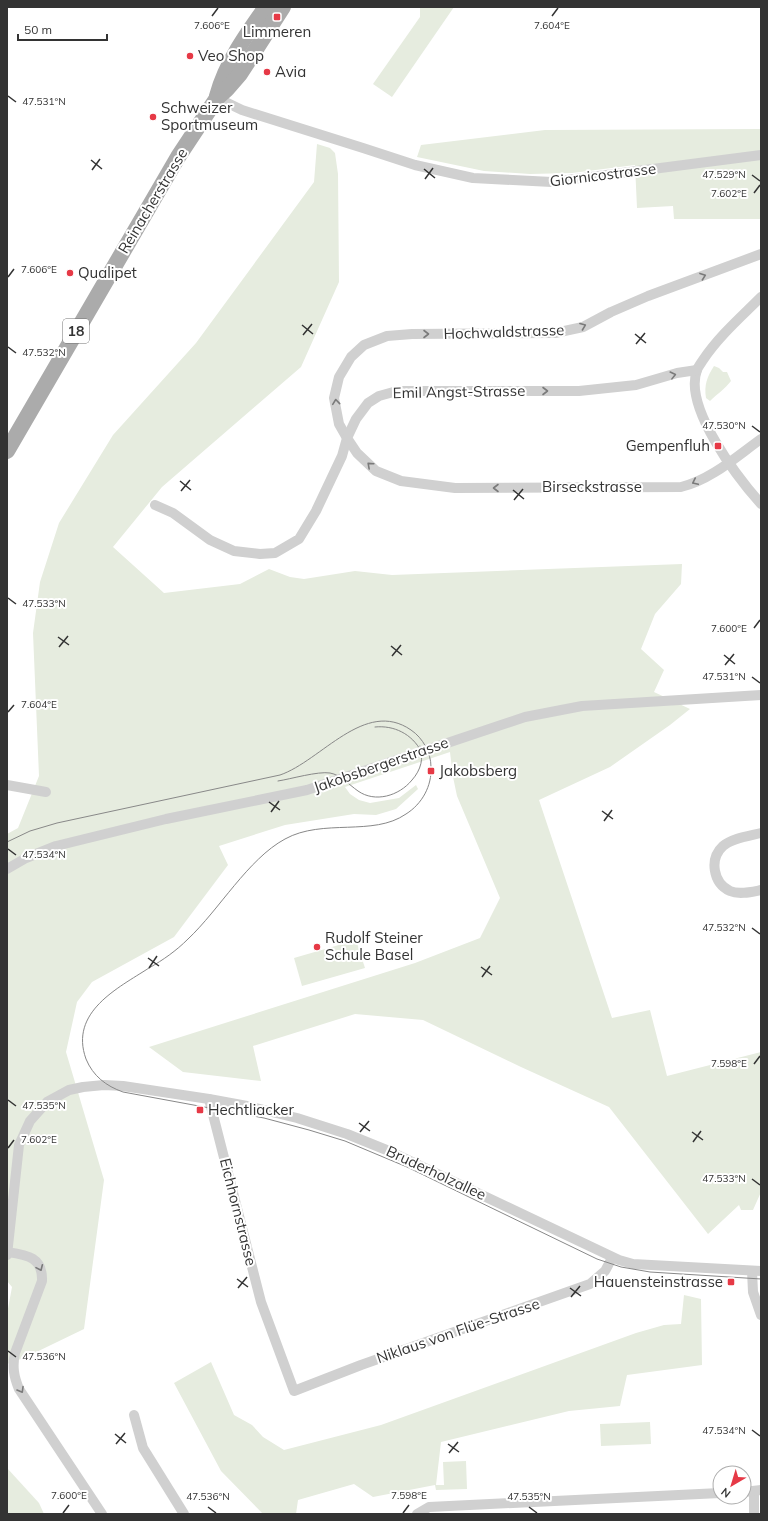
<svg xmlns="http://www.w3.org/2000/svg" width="768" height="1521" viewBox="0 0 768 1521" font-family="Mulish,sans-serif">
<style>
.green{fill:#e6ecdf}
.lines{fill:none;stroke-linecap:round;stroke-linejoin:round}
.street{stroke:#d0d0d0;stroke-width:10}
.primary{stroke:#ababab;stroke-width:16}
.tram{stroke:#888;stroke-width:1}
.oneway{stroke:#7a7a7a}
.ticks{fill:none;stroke:#333;stroke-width:1.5}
.poi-dot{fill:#e63946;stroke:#fff;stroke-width:1.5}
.labels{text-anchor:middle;stroke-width:4;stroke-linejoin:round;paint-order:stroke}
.shield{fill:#fff;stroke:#707070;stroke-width:1}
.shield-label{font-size:14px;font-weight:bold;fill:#333}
.poi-label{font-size:15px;fill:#333;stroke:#fff;text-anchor:start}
.street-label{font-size:15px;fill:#333;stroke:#fff}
.ticks-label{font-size:10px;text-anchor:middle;fill:#333;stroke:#fff;stroke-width:4;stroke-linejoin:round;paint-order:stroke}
</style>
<rect width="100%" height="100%" fill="#fff"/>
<g class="green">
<polygon points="420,7 454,7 392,97 373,84 420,17"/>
<polygon points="761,129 761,219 674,219 673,206 637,208 635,165 572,173 530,174 484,171 417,157 421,145 545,130"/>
<polygon points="317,144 330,148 335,153 338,174 339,282 301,367 162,487 113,547 164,593 240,584 269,569 290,577 304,579 355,571 392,575 682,564 681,584 655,614 641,649 664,670 654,692 690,709 670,725 610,767 539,800 612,1018 650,1010 667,1076 761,1052 761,1192 753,1210 741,1210 739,1205 708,1234 609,1107 521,1067 423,1020 355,1014 253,1046 261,1081 183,1072 149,1047 415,963 480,938 500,898 457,796 453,777 450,752 345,787 350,794 359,800 370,803 399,798 416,785 418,789 396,809 376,815 354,814 285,825 219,846 228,865 174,937 92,982 77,1002 66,1052 104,1180 84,1329 24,1358 7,1364 7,1314 12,1287 7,1281 7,834 18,828 39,776 33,633 40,582 59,523 113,435 196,343 314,182"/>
<path d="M714,366L719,368L723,372H727L731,381C725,389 717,394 710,401L706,398C704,385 707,377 714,366Z"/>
<polygon points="356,940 365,968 302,986 294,958"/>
<polygon points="684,1295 701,1299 702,1365 627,1375 620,1406 569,1411 441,1442 436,1485 444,1485 443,1462 466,1461 467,1489 436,1490 435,1485 373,1497 354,1484 298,1500 296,1514 263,1514 221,1471 174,1383 211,1362 234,1415 252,1425 263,1437 284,1450 381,1425 636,1333 664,1325 681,1324"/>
<polygon points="650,1422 651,1444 601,1446 600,1424"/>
<polygon points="7,1468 39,1503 44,1514 7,1514"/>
</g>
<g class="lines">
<g class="street">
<polyline points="217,98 242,110 363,148 415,165 473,178 552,182 761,155"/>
<path d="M761,254L648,296L611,312L583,327L555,333L412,334L387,336L364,345L351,357L339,377L334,398L339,424L347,438L357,453L376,471L401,481L455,488L681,487C711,480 737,456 761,439"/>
<path d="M761,297C741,317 719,336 703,360C701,363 698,367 697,370C683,407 738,478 761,504"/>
<polyline points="155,505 173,513 210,540 234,551 260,554 275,553 299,539 316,511 342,456 347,438 356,419 368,403 379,396 397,391 579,391 636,385 677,373 697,370"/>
<polyline points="7,785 46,792"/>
<path d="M761,833C749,836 732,838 723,846C709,859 713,883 730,891C739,895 751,892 761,890"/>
<polyline points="7,869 26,858 56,846 166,819 307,790 525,717 582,706 761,695"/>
<polyline points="209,1099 261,1302 294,1391 361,1365 590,1284 605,1271 612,1258"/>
<path d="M7,1252C27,1255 43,1257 42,1281L15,1353C12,1367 14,1377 19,1389L102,1514"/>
<polyline points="7,1255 19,1145 30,1121 47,1102 69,1090 83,1087 104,1085 123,1086 209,1099 247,1106 297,1118 347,1134 389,1151 619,1260 633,1264 761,1271"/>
<polyline points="752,1271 753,1292 761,1315"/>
<polyline points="134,1415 143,1448 184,1514"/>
<polyline points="754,1491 754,1514"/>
<polyline points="744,1492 761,1490"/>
<polyline points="417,1514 429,1507 720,1493"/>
</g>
<g class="primary">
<path d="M217,96C226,63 246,35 266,7"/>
<polyline points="7,451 178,157 217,98 227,89 240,74 283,7"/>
</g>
<g class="tram">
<path d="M375,727C394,725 412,734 421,751"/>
<path d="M278,781C291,779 318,771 330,773C341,775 348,784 358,791C375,803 399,796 412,780C421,770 424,758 420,746"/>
<path d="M7,842L30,831L57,823L280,775C321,761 365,698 411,730C423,738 431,753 431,767C432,786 422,804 406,814C373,837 323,818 285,839C248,859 219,910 188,939C176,951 163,960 149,968C118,988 69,1012 86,1059C93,1076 106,1086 123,1092L264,1118L309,1130L345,1141L407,1167L597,1259L621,1267L650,1272L761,1279"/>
</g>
</g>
<defs><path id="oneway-chevron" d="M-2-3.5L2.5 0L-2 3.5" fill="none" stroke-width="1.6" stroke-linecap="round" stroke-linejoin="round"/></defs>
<g class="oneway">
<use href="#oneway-chevron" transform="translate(703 276) rotate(-20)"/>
<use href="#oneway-chevron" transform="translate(583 326) rotate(-21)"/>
<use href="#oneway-chevron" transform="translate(426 334)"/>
<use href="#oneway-chevron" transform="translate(673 375) rotate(-14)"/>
<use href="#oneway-chevron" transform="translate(545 391)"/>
<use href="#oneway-chevron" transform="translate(336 402) rotate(-96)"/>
<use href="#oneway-chevron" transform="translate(370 465) rotate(-138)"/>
<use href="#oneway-chevron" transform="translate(695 482) rotate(155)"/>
<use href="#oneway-chevron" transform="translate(496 488) rotate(180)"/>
<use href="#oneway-chevron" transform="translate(40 1268) rotate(66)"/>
<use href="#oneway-chevron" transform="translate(21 1390) rotate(60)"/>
</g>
<path class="ticks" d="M212,16L218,8M552,16L558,8M8,96L16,102M91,160L102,169M424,169L435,178M92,170L100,159M752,175L760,181M425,179L433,168M754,193L760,185M8,277L14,269M302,325L313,334M635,334L646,343M303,335L312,324M636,344L645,333M8,347L16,353M752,426L760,432M180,481L191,490M513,490L524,499M181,491L190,480M514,500L523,489M8,598L16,604M754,628L760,620M58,637L69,645M391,646L402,655M59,647L68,636M724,655L735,664M392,656L401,645M725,665L734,654M752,677L760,683M8,712L14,705M269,802L280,810M602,811L613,819M271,812L279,801M604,821L612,810M8,849L16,855M752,928L760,934M148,958L159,966M481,967L492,975M149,968L157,956M482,977L490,966M754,1064L760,1056M8,1100L16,1106M359,1123L370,1131M360,1132L369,1121M692,1132L703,1140M693,1142L701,1131M8,1148L14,1140M752,1179L760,1185M237,1279L248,1287M238,1288L247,1277M570,1288L581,1296M571,1297L580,1286M8,1351L16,1357M752,1430L760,1436M115,1434L126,1443M116,1444L125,1433M448,1444L459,1452M449,1453L458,1442M208,1507L216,1513M529,1507L537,1513M63,1513L69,1505M403,1513L409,1505"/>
<g class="poi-dot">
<rect x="273" y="13" width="8" height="8" rx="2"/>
<circle cx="190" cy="56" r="4"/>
<circle cx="267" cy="72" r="4"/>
<circle cx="153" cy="117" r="4"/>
<circle cx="70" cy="273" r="4"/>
<rect x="714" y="442" width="8" height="8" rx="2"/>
<rect x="427" y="767" width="8" height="8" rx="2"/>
<circle cx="317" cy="947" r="4"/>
<rect x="196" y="1106" width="8" height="8" rx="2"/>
<rect x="727" y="1278" width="8" height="8" rx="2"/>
</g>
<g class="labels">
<rect class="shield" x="63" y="319" width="26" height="24" rx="3"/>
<g class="shield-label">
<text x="76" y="336">18</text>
</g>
<g class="poi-label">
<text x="277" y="37" text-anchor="middle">Limmeren</text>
<text x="198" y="61">Veo Shop</text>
<text x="275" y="77">Avia</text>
<text x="161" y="113">Schweizer<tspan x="161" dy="17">Sportmuseum</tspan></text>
<text x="78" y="278">Qualipet</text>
<text x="710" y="451" text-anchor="end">Gempenfluh</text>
<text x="439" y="776">Jakobsberg</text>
<text x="325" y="943">Rudolf Steiner<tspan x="325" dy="17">Schule Basel</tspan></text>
<text x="208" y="1115">Hechtliacker</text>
<text x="723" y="1287" text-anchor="end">Hauensteinstrasse</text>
</g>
<g class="street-label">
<text transform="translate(603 175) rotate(-7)" y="5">Giornicostrasse</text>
<text transform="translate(153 201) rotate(-59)" y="5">Reinacherstrasse</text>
<text transform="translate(504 332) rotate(-2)" y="5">Hochwaldstrasse</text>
<text transform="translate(459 392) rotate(-1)" y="5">Emil Angst-Strasse</text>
<text x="592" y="492">Birseckstrasse</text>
<text transform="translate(381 765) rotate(-19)" y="5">Jakobsbergerstrasse</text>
<text transform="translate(436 1173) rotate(25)" y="5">Bruderholzallee</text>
<text transform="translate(238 1212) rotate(76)" y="5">Eichhornstrasse</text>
<text transform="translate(458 1331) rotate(-19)" y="5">Niklaus von Flüe-Strasse</text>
</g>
</g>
<g class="ticks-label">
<text x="212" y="29">7.606°E</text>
<text x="552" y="29">7.604°E</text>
<text x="44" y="105">47.531°N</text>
<text x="724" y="178">47.529°N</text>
<text x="729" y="197">7.602°E</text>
<text x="39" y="273">7.606°E</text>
<text x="44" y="356">47.532°N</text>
<text x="724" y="429">47.530°N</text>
<text x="44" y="607">47.533°N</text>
<text x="729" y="632">7.600°E</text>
<text x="724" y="680">47.531°N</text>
<text x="39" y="708">7.604°E</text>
<text x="44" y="858">47.534°N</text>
<text x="724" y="931">47.532°N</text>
<text x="729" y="1067">7.598°E</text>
<text x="44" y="1109">47.535°N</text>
<text x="39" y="1143">7.602°E</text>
<text x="724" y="1182">47.533°N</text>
<text x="44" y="1360">47.536°N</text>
<text x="724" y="1434">47.534°N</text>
<text x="69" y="1499">7.600°E</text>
<text x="409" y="1499">7.598°E</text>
<text x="208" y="1500">47.536°N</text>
<text x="529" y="1500">47.535°N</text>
</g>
<rect width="768" height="1521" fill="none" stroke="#333333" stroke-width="16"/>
<g transform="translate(732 1485) rotate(218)"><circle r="19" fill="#ffffff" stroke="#adadad"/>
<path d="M0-3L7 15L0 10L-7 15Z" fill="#e63946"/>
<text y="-6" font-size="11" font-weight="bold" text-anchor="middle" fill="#333333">N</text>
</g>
<path d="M18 34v6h89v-6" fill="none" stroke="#333333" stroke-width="2"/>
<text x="24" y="34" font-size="12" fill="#333333" stroke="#ffffff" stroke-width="3" paint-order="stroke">50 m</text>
</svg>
